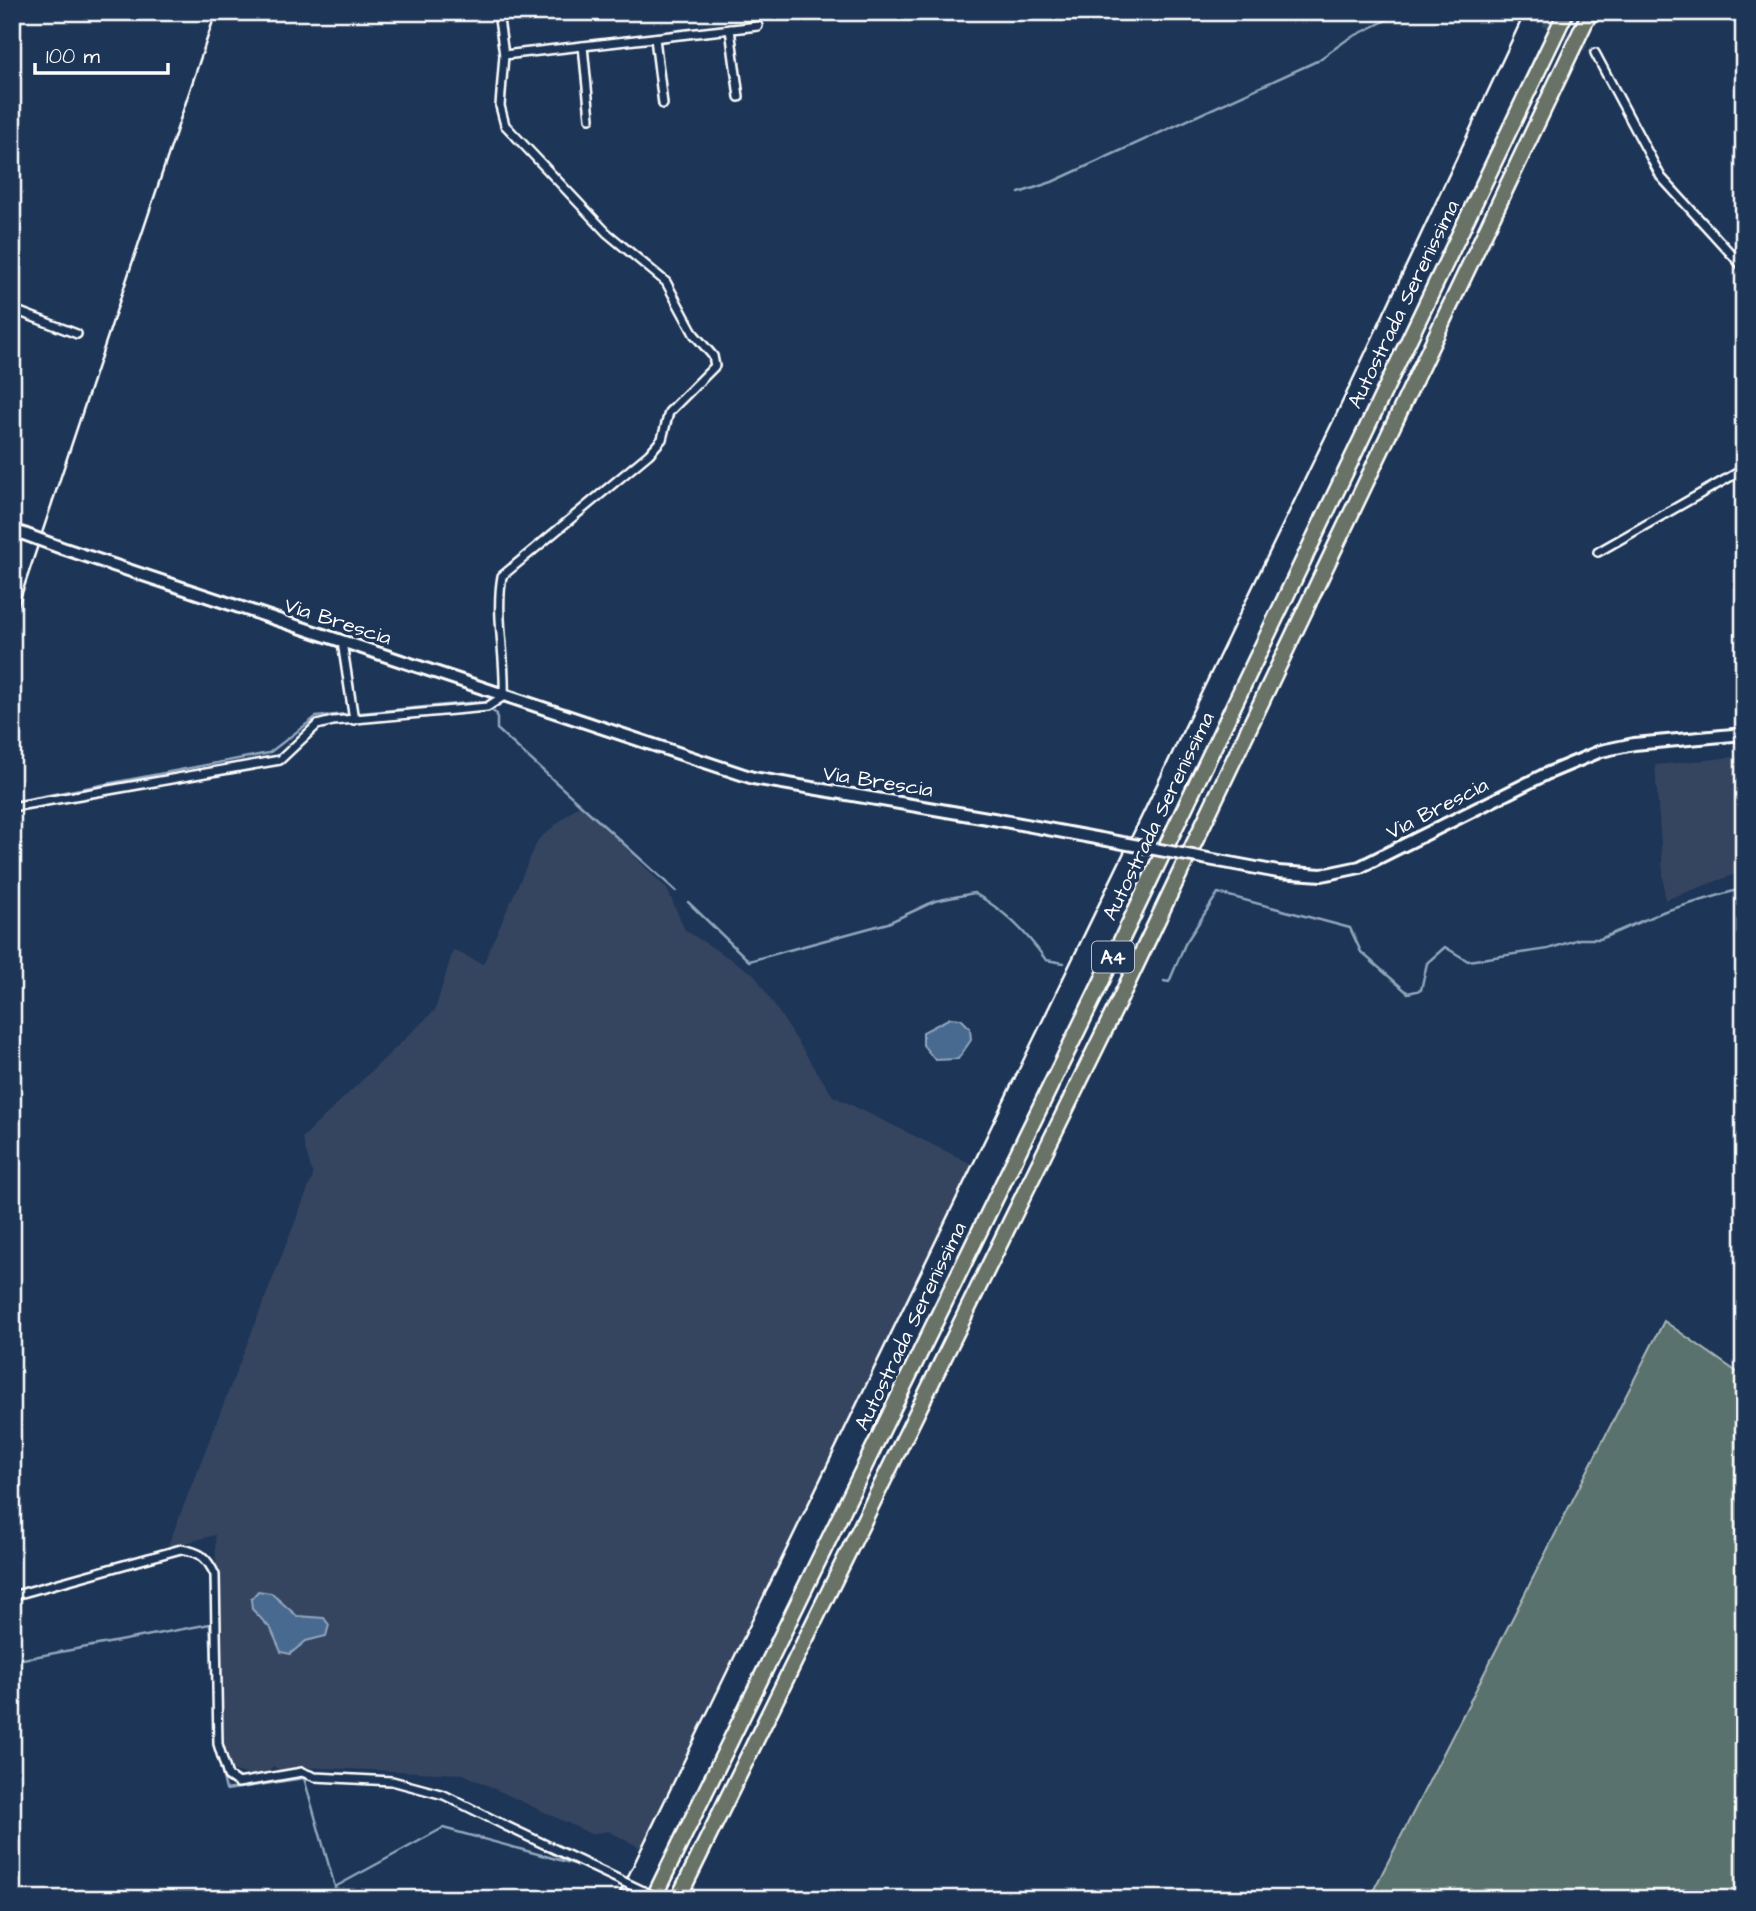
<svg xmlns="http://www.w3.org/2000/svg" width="1756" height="1911" viewBox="0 0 1756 1911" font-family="'Architects Daughter',sans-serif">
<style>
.built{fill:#344460}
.green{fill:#5a726e;stroke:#acb8b6;stroke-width:2}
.water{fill:#496b90;stroke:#92a6bc;stroke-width:2}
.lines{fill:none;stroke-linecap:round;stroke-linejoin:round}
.stream{stroke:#92a6bc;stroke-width:2.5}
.minor-tunnel{stroke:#344968;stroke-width:7;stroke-dasharray:7 3.5;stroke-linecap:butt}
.minor-casing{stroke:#fff;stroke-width:12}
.secondary-casing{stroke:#fff;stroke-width:16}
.motorway-casing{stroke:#fff;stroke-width:19}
.minor{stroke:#1d3557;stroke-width:7}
.secondary{stroke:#1d3557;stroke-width:10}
.motorway{stroke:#697266;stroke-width:14}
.rail{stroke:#fff;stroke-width:2.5}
.minor-bridge-casing{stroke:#fff;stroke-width:12;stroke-linecap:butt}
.secondary-bridge-casing{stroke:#fff;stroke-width:16;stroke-linecap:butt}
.minor-bridge{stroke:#1d3557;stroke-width:7}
.secondary-bridge{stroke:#1d3557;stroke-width:10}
.labels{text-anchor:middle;stroke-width:7;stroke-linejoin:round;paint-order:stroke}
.shield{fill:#1d3557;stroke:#bbc2cd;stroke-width:2}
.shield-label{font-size:19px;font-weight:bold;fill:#fff}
.street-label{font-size:21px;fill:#fff;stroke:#1d3557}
</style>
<rect width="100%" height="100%" fill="#1d3557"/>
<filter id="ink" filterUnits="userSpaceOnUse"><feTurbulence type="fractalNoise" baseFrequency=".0143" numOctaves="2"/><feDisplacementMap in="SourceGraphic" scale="14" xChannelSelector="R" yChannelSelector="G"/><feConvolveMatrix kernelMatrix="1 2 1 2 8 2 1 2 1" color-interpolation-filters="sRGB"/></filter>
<g filter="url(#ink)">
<g class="built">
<polygon points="1744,756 1744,871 1665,900 1655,765"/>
<polygon points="581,803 667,889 685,930 754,974 833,1096 972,1164 641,1848 608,1831 591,1834 463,1774 301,1767 282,1772 273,1766 262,1778 230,1770 222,1742 215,1535 167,1548 313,1176 302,1138 435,1010 453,950 483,964 538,840"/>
</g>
<polygon class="green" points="1664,1321 1744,1377 1744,1899 1369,1899"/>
<g class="water">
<polygon points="950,1018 961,1019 970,1028 971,1040 958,1059 935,1060 923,1045 923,1032"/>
<polygon points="258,1591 271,1593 297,1616 324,1618 329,1625 326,1636 306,1641 290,1654 281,1652 271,1629 252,1609 251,1599"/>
</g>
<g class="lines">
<g class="stream">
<polyline points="1019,193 1052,182 1317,61 1348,39 1403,12"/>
<polyline points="489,709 497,714 497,729 676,891"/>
<polyline points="360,713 479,702 484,706"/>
<polyline points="12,802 269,753 316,717 345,714"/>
<path d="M688,902L749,961L888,923L935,901L974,893C1005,911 1025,931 1046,960L1064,963"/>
<polyline points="1164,981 1169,982 1185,944 1218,893 1350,928 1361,952 1408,993 1421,990 1427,963 1445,947 1468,961 1548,949 1579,939 1600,939 1665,911 1744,888"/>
<polyline points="12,1661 210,1624 213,1683"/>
<polyline points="217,1752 226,1790 304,1778 335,1887 443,1828 578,1865"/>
<polyline points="706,1892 726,1899"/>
</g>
<polyline class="minor-tunnel" points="1526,12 1595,53"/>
<defs>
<g id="minor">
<polyline points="730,29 739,97"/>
<polyline points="655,38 663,104"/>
<polyline points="583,46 590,118"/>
<polyline points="1595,53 1661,177 1744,268"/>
<polyline points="504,55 758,26"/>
<polyline points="12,309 77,334"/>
<polyline points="1598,552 1744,469"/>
<polyline points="342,642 354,720"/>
<path d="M12,807L280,760L317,725L333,721L487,707L504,696C506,657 495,615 502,576L649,454L662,439L669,412L715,366L713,356L694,334L666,282L607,233L505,125L500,106L504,55L498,12"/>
<path d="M12,1596L181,1549C200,1552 207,1557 215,1575L218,1744L228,1776L238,1783L302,1772L315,1777L392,1781L444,1795L506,1826"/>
</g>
<g id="secondary">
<polyline points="12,530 24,534"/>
<polyline points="59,547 753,778 999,820"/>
<polyline points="1278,872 1322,875 1360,867 1546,774 1601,751 1634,744 1744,734"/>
</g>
<g id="motorway">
<polyline points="653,1899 1095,995 1566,12"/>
<polyline points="678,1899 1118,1003 1590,12"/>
</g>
</defs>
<use href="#minor" class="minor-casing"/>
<use href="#secondary" class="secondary-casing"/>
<use href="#motorway" class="motorway-casing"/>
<use href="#minor" class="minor"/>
<use href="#secondary" class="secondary"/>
<use href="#motorway" class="motorway"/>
<g class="rail">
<polyline points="12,623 216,12"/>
<polyline points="617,1899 1345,396 1525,12"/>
</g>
<defs>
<polyline id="minor-bridge" points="506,1826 660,1899"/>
<g id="secondary-bridge">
<polyline points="24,534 59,547"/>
<polyline points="999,820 1278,872"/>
</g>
</defs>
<use href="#minor-bridge" class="minor-bridge-casing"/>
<use href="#secondary-bridge" class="secondary-bridge-casing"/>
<use href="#minor-bridge" class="minor-bridge"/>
<use href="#secondary-bridge" class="secondary-bridge"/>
</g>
</g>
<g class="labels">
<rect class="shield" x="1092" y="941.5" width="42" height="31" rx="5"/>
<g class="shield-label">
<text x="1113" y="964">A4</text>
</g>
<g class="street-label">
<text transform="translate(1403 304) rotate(-64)" y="7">Autostrada Serenissima</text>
<text transform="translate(338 621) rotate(18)" y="7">Via Brescia</text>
<text transform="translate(878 781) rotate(9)" y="7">Via Brescia</text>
<text transform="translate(1437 808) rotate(-27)" y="7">Via Brescia</text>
<text transform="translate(1158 816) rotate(-64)" y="7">Autostrada Serenissima</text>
<text transform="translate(910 1326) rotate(-64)" y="7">Autostrada Serenissima</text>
</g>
</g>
<rect width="1756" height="1911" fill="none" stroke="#1d3557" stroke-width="42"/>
<rect x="21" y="21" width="1714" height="1869" fill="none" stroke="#fff" stroke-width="2.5" filter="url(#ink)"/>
<path d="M35 63v10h133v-10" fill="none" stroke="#ffffff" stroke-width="3.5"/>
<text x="46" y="63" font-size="21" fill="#ffffff" stroke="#1d3557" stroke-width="5" paint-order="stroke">100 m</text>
</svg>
